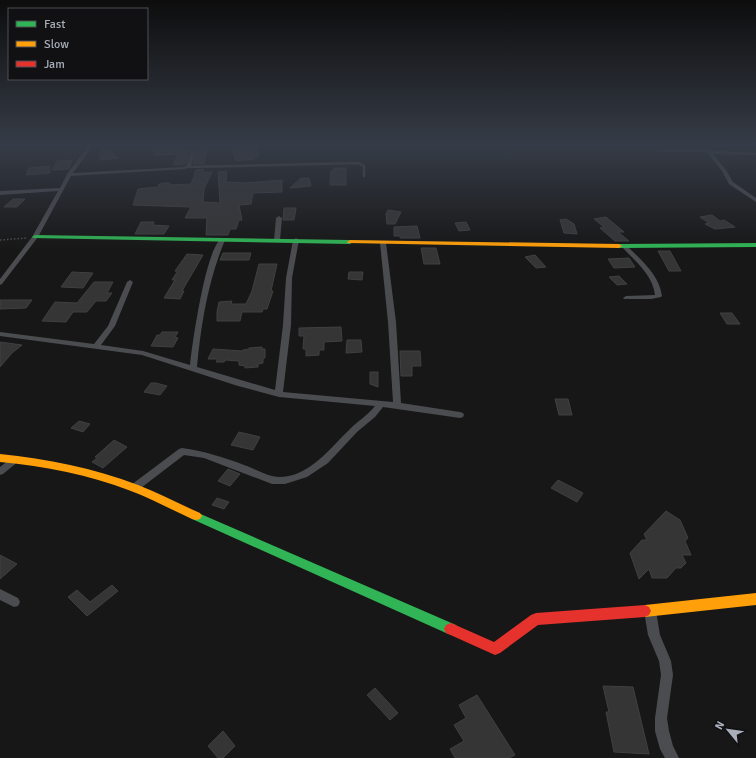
<svg xmlns="http://www.w3.org/2000/svg" width="756" height="758" viewBox="0 0 756 758" font-family="Signika,sans-serif">
<style>
.building{fill:#353536;stroke:#3f4043}
.lines{fill:none;stroke-linecap:round;stroke-linejoin:round}
.path{stroke:#4d4e52;stroke-width:1.5;stroke-dasharray:1.5 2;stroke-linecap:butt}
.lane{stroke:#4b4c50;stroke-width:2.5}
.street{fill:#4b4c50;fill-rule:evenodd}
.fast{fill:#30b455;fill-rule:evenodd}
.slow{fill:#ff9f0a;fill-rule:evenodd}
.jam{fill:#e5322d;fill-rule:evenodd}
</style>
<rect width="100%" height="100%" fill="#171717"/>
<g class="building">
<polygon points="161,144 162,146 189,150 186,164 173,165 178,154 155,155 151,145"/>
<polygon points="256,144 258,157 254,157 254,159 236,161 230,145"/>
<polygon points="207,149 204,164 193,164 196,151 196,150"/>
<polygon points="110,150 118,158 100,160 100,151"/>
<polygon points="72,160 69,169 52,170 57,161"/>
<polygon points="50,166 50,173 26,175 29,168"/>
<polygon points="334,168 346,168 346,185 330,185 331,171 333,171"/>
<polygon points="203,169 203,172 212,172 204,189 203,202 220,203 218,172 227,171 226,182 230,182 245,183 282,180 282,192 253,193 251,204 239,205 242,220 239,220 236,229 230,229 228,235 206,235 207,218 185,218 191,207 133,205 138,189 158,187 159,184 164,183 170,183 170,185 191,184 196,170"/>
<polygon points="301,178 309,178 311,186 290,188"/>
<polygon points="13,199 25,199 17,207 4,207"/>
<polygon points="284,208 296,208 294,220 283,220"/>
<polygon points="388,210 401,212 395,224 387,224 386,214"/>
<polygon points="712,215 720,221 724,220 735,227 715,229 705,224 709,223 700,217"/>
<polygon points="606,217 624,232 618,232 629,241 615,241 600,228 604,227 594,219"/>
<polygon points="566,219 574,224 577,234 564,233 560,220"/>
<polygon points="141,222 154,222 153,225 169,226 164,234 135,234"/>
<polygon points="466,222 470,230 459,231 455,223"/>
<polygon points="417,226 420,238 400,238 400,236 394,236 394,227"/>
<polygon points="421,248 436,248 440,264 424,264"/>
<polygon points="658,251 670,251 681,271 669,271"/>
<polygon points="223,253 251,253 249,260 220,260"/>
<polygon points="187,254 203,255 182,291 184,291 180,299 164,298 175,280 172,280 177,272 175,271"/>
<polygon points="535,255 546,267 536,268 525,257"/>
<polygon points="629,258 635,267 614,268 608,259"/>
<polygon points="259,264 277,264 271,291 273,291 267,309 263,309 262,312 242,312 240,321 217,321 217,312 219,302 232,301 231,304 246,304 252,291"/>
<polygon points="72,272 93,273 83,288 61,287"/>
<polygon points="349,272 363,272 362,280 348,279"/>
<polygon points="619,276 627,284 617,285 609,277"/>
<polygon points="94,282 113,282 107,293 112,293 106,301 96,301 87,312 73,312 66,322 42,321 55,302 77,303"/>
<polygon points="0,300 32,300 26,308 0,309"/>
<polygon points="720,313 732,313 740,324 727,324"/>
<polygon points="341,327 342,341 324,342 324,350 319,350 319,355 306,356 306,349 303,349 304,336 299,336 299,328"/>
<polygon points="162,332 178,332 175,337 178,338 173,347 151,346 157,335 160,335"/>
<polygon points="347,340 361,340 362,352 346,353"/>
<polygon points="0,342 22,345 12,353 0,367"/>
<polygon points="262,347 262,349 265,349 265,358 263,358 263,363 258,364 258,367 245,368 245,366 239,365 239,361 226,360 224,362 216,362 218,359 208,359 213,349 243,351 243,350 249,349 249,348"/>
<polygon points="400,351 420,351 421,366 412,366 412,376 401,376"/>
<polygon points="370,372 378,372 378,387 370,384"/>
<polygon points="151,383 156,383 167,386 160,395 144,392"/>
<polygon points="555,399 568,399 572,415 559,415"/>
<polygon points="79,421 90,424 83,432 71,428"/>
<polygon points="239,432 260,437 253,450 231,445"/>
<polygon points="114,440 127,447 103,468 92,462 97,458 95,457"/>
<polygon points="228,469 240,474 230,486 218,481"/>
<polygon points="558,480 583,493 577,502 551,488"/>
<polygon points="217,498 229,502 224,509 212,505"/>
<polygon points="666,511 680,520 688,538 685,541 691,555 682,555 686,563 681,568 676,568 667,578 652,578 649,569 639,579 630,553 642,540 647,540 644,534"/>
<polygon points="0,555 17,564 0,579"/>
<polygon points="112,585 118,591 87,616 68,597 77,590 90,602"/>
<polygon points="603,686 633,687 649,754 614,752 606,712 609,712"/>
<polygon points="375,688 398,713 390,720 367,695"/>
<polygon points="477,695 515,755 509,758 455,758 450,749 464,741 454,725 466,718 459,705"/>
<polygon points="223,731 235,746 223,758 218,758 208,746"/>
</g>
<g class="lines">
<polyline class="path" points="0,240 27,238"/>
<polyline class="lane" points="187,167 358,163 364,166 364,176"/>
<g class="street">
<polygon points="90,144 94,144 73,173 184,167 187,165 191,150 195,151 191,166 185,169 71,176 38,237 2,284 0,285 0,279 32,237 58,191 0,195 0,191 60,188 67,174"/>
<polygon points="657,150 710,150 756,153 756,155 713,154 726,170 733,182 756,198 756,202 729,184 722,171 707,152 657,152"/>
<polygon points="279,216 282,218 280,240 277,242 274,240 276,218"/>
<path d="M222,238L225,240C208,281 201,324 197,367L275,390L283,325L286,278L293,240L296,238L299,240L292,278L291,325L283,392L393,402L388,322L380,243L383,241L386,243L396,322L401,403L460,412L463,413L464,415L463,417L460,418L383,407L375,417L357,432L328,463L307,477L285,484H272L204,458L184,455L137,491L134,492L131,491L129,488L131,485L179,449L182,448C203,451 224,457 244,465C253,468 263,474 272,476C305,483 330,448 350,429C358,421 368,415 375,406L279,397L238,386L142,355L0,336V332L94,344L108,326L127,282L130,280L133,282L115,326L101,345L143,351L190,365C192,345 206,246 222,238Z"/>
<path d="M624,244L626,245C641,260 659,274 662,296L661,297L651,299H624L623,298L626,296L655,295C653,275 635,261 622,247V245Z"/>
<polygon points="16,456 19,457 21,459 19,461 3,474 0,475 0,467 13,457"/>
<polygon points="0,589 18,598 20,602 18,606 14,607 0,600"/>
<polygon points="650,606 654,607 656,611 660,635 671,661 673,675 667,718 669,731 673,746 679,758 665,758 660,749 655,731 655,718 661,675 659,661 648,635 644,611 646,607"/>
</g>
<g class="fast">
<polygon points="35,235 350,240 353,242 350,244 33,238 32,237"/>
<polygon points="756,243 756,247 619,248 616,246 619,244"/>
<polygon points="196,512 456,625 458,629 456,633 451,635 446,633 192,519 190,516 192,513"/>
</g>
<g class="slow">
<polygon points="350,240 619,244 622,246 619,248 348,243 347,242"/>
<path d="M0,454C47,459 94,468 138,485C159,493 179,504 200,513L202,516L200,519L196,520L192,519C172,510 152,499 131,491C89,475 45,466 0,462Z"/>
<polygon points="756,593 756,605 645,617 641,615 639,611 641,607 645,605"/>
</g>
<polygon class="jam" points="645,605 649,607 651,611 649,615 645,617 538,625 500,653 495,655 446,633 444,629 446,625 451,623 494,642 531,615 536,613"/>
</g>
<linearGradient id="sky" x2="0" y2="1"><stop stop-color="#0d0d0d"/><stop offset="0.58" stop-color="#363c47"/><stop offset="1" stop-color="#363c47" stop-opacity="0"/></linearGradient>
<rect width="756" height="250" fill="url(#sky)"/>
<rect x="8" y="8" width="140" height="72" fill="#111113" stroke="#4d4f55"/>
<rect x="16" y="21" width="20" height="6" fill="#30b455" stroke="#4d4f55"/>
<text x="44" y="28" font-size="12" fill="#a8adb8">Fast</text>
<rect x="16" y="41" width="20" height="6" fill="#ff9f0a" stroke="#4d4f55"/>
<text x="44" y="48" font-size="12" fill="#a8adb8">Slow</text>
<rect x="16" y="61" width="20" height="6" fill="#e5322d" stroke="#4d4f55"/>
<text x="44" y="68" font-size="12" fill="#a8adb8">Jam</text>
<g transform="translate(728 730) rotate(299)" stroke="#111113" stroke-width="3" paint-order="stroke">
<path d="M0-3L7 15L0 10L-7 15Z" fill="#a8adb8"/>
<text y="-6" font-size="11" font-weight="bold" text-anchor="middle" fill="#a8adb8">N</text>
</g>
</svg>
